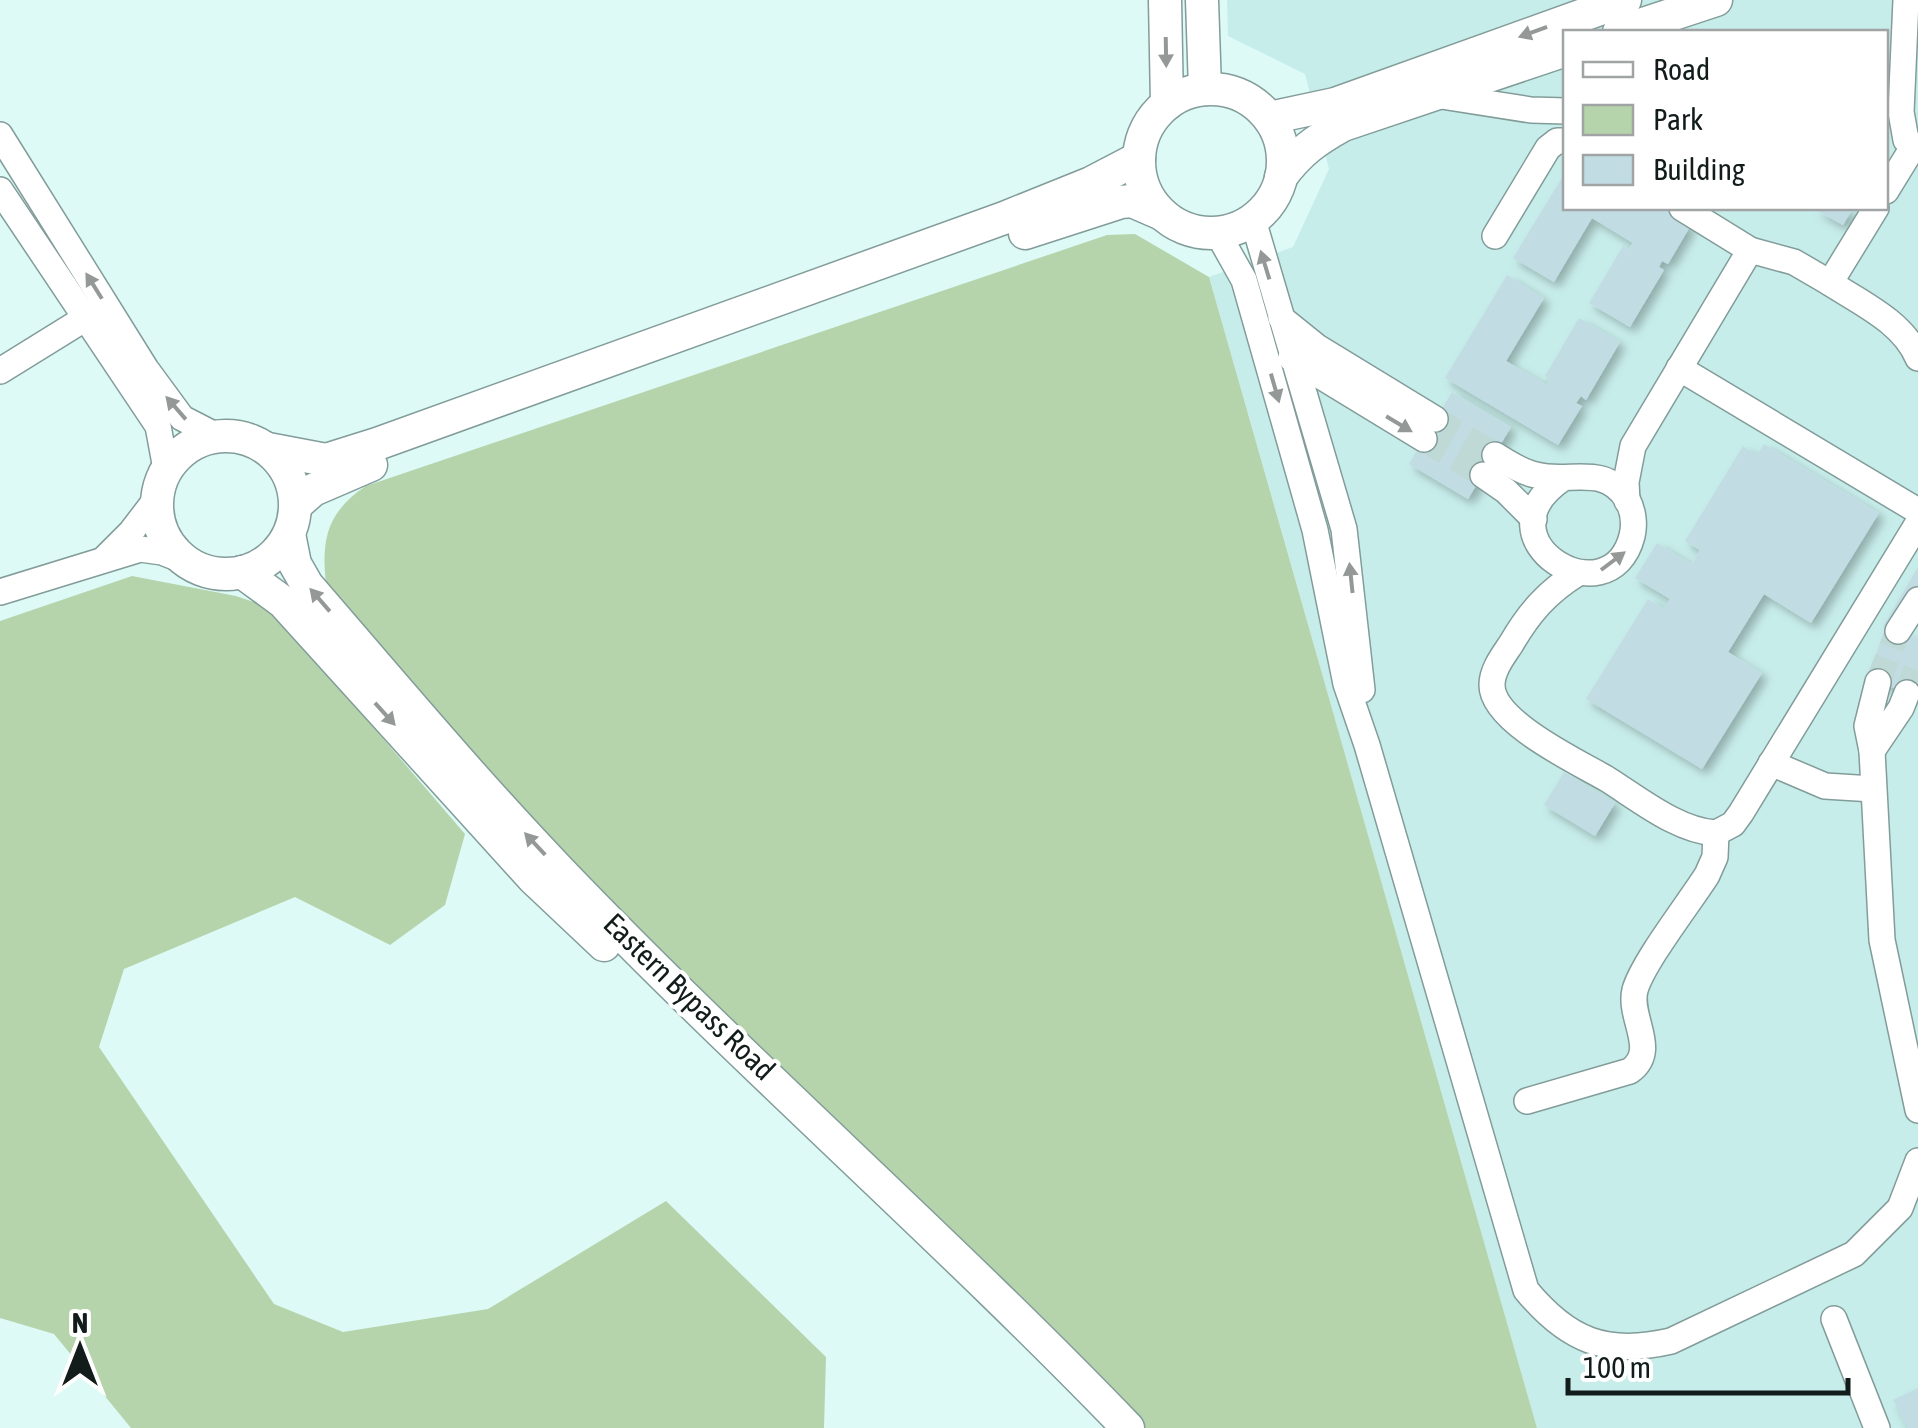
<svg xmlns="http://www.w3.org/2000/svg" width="1918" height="1428" viewBox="0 0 1918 1428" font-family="'Asap Condensed',sans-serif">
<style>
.built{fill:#c7edea;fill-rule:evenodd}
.green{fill:#b6d4ac}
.building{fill:#c2dce3;filter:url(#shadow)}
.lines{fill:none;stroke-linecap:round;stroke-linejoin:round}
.minor-tunnel{stroke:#bfd9d6;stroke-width:25;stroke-dasharray:25 12;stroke-linecap:butt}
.minor-casing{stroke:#829c9a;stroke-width:28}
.major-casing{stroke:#829c9a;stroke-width:35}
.minor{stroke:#fff;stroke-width:25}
.major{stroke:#fff;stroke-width:32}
.oneway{fill:#949998}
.labels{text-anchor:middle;stroke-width:8;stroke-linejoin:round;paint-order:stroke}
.street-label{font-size:30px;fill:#121c1b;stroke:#fff}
</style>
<defs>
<filter id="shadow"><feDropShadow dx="5.5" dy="5.5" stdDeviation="5" flood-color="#0004"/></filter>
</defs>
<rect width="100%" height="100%" fill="#ddfaf7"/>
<path class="built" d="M1227,0H1918V1428H1537L1209,277L1293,247L1329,169L1305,74L1228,36ZM1566,32H1886V208H1566Z"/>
<g class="green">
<path d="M1135,234L1209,277L1537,1428H1132L640,950L326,584C321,539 327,512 366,486L1107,235Z"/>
<polygon points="132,576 236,596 271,608 465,834 445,905 390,945 295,897 124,969 99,1047 274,1304 343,1332 488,1309 666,1201 826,1357 824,1428 131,1428 54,1334 0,1318 0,621"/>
</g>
<g class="building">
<polygon points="1566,171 1566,208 1662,208 1691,225 1668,264 1662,261 1659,267 1664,270 1630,327 1589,303 1623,246 1629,249 1633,243 1592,218 1554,282 1513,258"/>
<polygon points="1817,208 1853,208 1843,225 1816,210"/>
<polygon points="1507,275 1544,298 1506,361 1547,385 1550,379 1545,376 1579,318 1620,342 1586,400 1581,396 1576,403 1582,406 1558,445 1445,378"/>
<polygon points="1452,392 1511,427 1468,499 1409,464"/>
<polygon points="1764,444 1879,513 1811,623 1764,594 1728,652 1762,673 1702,769 1586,699 1648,599 1664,609 1670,599 1635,578 1657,543 1692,564 1700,550 1685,541 1743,446 1757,455"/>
<polygon points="1918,567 1918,584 1891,629 1918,639 1918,697 1867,678 1886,627 1883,626"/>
<polygon points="1564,772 1615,803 1595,836 1544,805"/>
<polygon points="1918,1388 1918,1428 1908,1428 1893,1400"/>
</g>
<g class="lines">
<g class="minor-tunnel">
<polyline points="1435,419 1495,455"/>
<polyline points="1424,439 1483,475"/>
<polyline points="1878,682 1898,631"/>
<polyline points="1907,693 1918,665"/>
</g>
<defs>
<g id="minor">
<polyline points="1906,0 1901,112 1906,140 1918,148"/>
<polyline points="1435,95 1531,110 1566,111"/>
<polyline points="0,135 146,369 182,418 217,436"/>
<polyline points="0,190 158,426 166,469"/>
<polyline points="1886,191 1913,147"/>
<polyline points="1682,208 1750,250 1794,262 1830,283"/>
<path d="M1876,208L1830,283C1861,303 1903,322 1918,358"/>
<polyline points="1253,220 1344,529 1362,690"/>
<path d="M1217,232L1244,280L1315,530L1346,684L1367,745L1526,1290C1568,1341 1606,1356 1671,1341L1854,1254L1900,1208L1918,1161"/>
<polyline points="1495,236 1548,148 1557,141 1566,141"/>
<polyline points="1281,318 1317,347 1435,419"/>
<polyline points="1291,358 1424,439"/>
<polyline points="1679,368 1918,511"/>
<polyline points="0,371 84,319"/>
<path d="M1495,455C1508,463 1521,472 1536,475C1569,484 1604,463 1627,499C1633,510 1635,524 1632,536C1610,622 1474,539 1562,479"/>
<polyline points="1483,475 1506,491 1534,519"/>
<polyline points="1627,501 1626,482 1633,446 1750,250"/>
<polyline points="106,557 131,532 157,498"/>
<path d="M1578,573C1547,592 1529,613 1511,644C1503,656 1492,670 1492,685C1492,722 1578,762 1607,779C1639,799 1678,831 1716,833L1733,824L1741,813L1918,523"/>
<polyline points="0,592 140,549 162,552 185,561"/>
<polyline points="1898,631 1918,600"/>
<polyline points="1878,682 1867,726 1872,751 1901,708 1907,693"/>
<polyline points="1872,751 1882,940 1918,1110"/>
<polyline points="1771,763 1825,786 1873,789"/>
<path d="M1527,1101L1630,1071C1659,1050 1628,1018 1635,990C1643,962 1690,902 1707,875L1715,857L1716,833"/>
<polyline points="1834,1319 1877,1428"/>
</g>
<g id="major">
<polyline points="1165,0 1167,104"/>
<polyline points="1202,0 1205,89"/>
<polyline points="1619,32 1716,0"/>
<circle cx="1211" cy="161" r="72"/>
<polyline points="1269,118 1335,104 1625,0"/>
<path d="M1281,177C1299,152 1316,140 1343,125L1566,50"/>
<polyline points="1025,233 1121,202 1132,201 1162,214"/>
<circle cx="226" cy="505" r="69"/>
<polyline points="268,449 326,460 377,444 1004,218 1091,183 1139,158"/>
<polyline points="296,505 313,490 371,465"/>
<path d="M289,534L295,564L307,585C390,681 471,778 559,870C743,1062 944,1237 1128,1428"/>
<polyline points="242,572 283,602 533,878 604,945"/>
</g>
</defs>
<use href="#minor" class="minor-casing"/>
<use href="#major" class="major-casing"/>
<use href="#minor" class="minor"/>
<use href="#major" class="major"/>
</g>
<defs><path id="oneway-solid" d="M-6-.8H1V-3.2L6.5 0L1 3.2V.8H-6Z" transform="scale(2.5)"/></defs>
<g class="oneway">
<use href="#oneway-solid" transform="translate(1533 32) rotate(160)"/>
<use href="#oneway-solid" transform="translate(1166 52) rotate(89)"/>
<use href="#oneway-solid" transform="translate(1265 265) rotate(-107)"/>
<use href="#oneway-solid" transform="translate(94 286) rotate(-122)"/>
<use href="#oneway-solid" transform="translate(1275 388) rotate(74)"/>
<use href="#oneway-solid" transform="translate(176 408) rotate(-131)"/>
<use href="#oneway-solid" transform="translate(1399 424) rotate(31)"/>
<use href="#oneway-solid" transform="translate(1613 561) rotate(-37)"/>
<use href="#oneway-solid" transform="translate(1351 578) rotate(-96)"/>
<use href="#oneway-solid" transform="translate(320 600) rotate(-131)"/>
<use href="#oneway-solid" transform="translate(385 714) rotate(48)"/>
<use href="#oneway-solid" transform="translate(535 844) rotate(-133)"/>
</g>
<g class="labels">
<g class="street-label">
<text transform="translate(689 997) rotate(44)" y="10">Eastern Bypass Road</text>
</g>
</g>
<rect x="1563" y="30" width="325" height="180" fill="#ffffff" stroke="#a0a4a4" stroke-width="2.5"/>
<rect x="1583" y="62" width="50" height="15" fill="#ffffff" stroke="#a0a4a4" stroke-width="2.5"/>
<text x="1653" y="80" font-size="30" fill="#121c1b">Road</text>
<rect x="1583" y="105" width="50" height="30" fill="#b6d4ac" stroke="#a0a4a4" stroke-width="2.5"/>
<text x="1653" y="130" font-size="30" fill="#121c1b">Park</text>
<rect x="1583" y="155" width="50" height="30" fill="#c2dce3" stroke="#a0a4a4" stroke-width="2.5"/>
<text x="1653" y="180" font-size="30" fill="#121c1b">Building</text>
<g transform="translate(80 1348)" stroke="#ffffff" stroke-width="8" paint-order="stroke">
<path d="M0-8L18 38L0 25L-18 38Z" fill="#121c1b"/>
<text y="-15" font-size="28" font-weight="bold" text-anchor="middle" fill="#121c1b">N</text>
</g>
<path d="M1568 1378v15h280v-15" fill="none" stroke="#121c1b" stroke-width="5"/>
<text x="1583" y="1378" font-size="30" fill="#121c1b" stroke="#ffffff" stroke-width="8" paint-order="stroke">100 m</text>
</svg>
